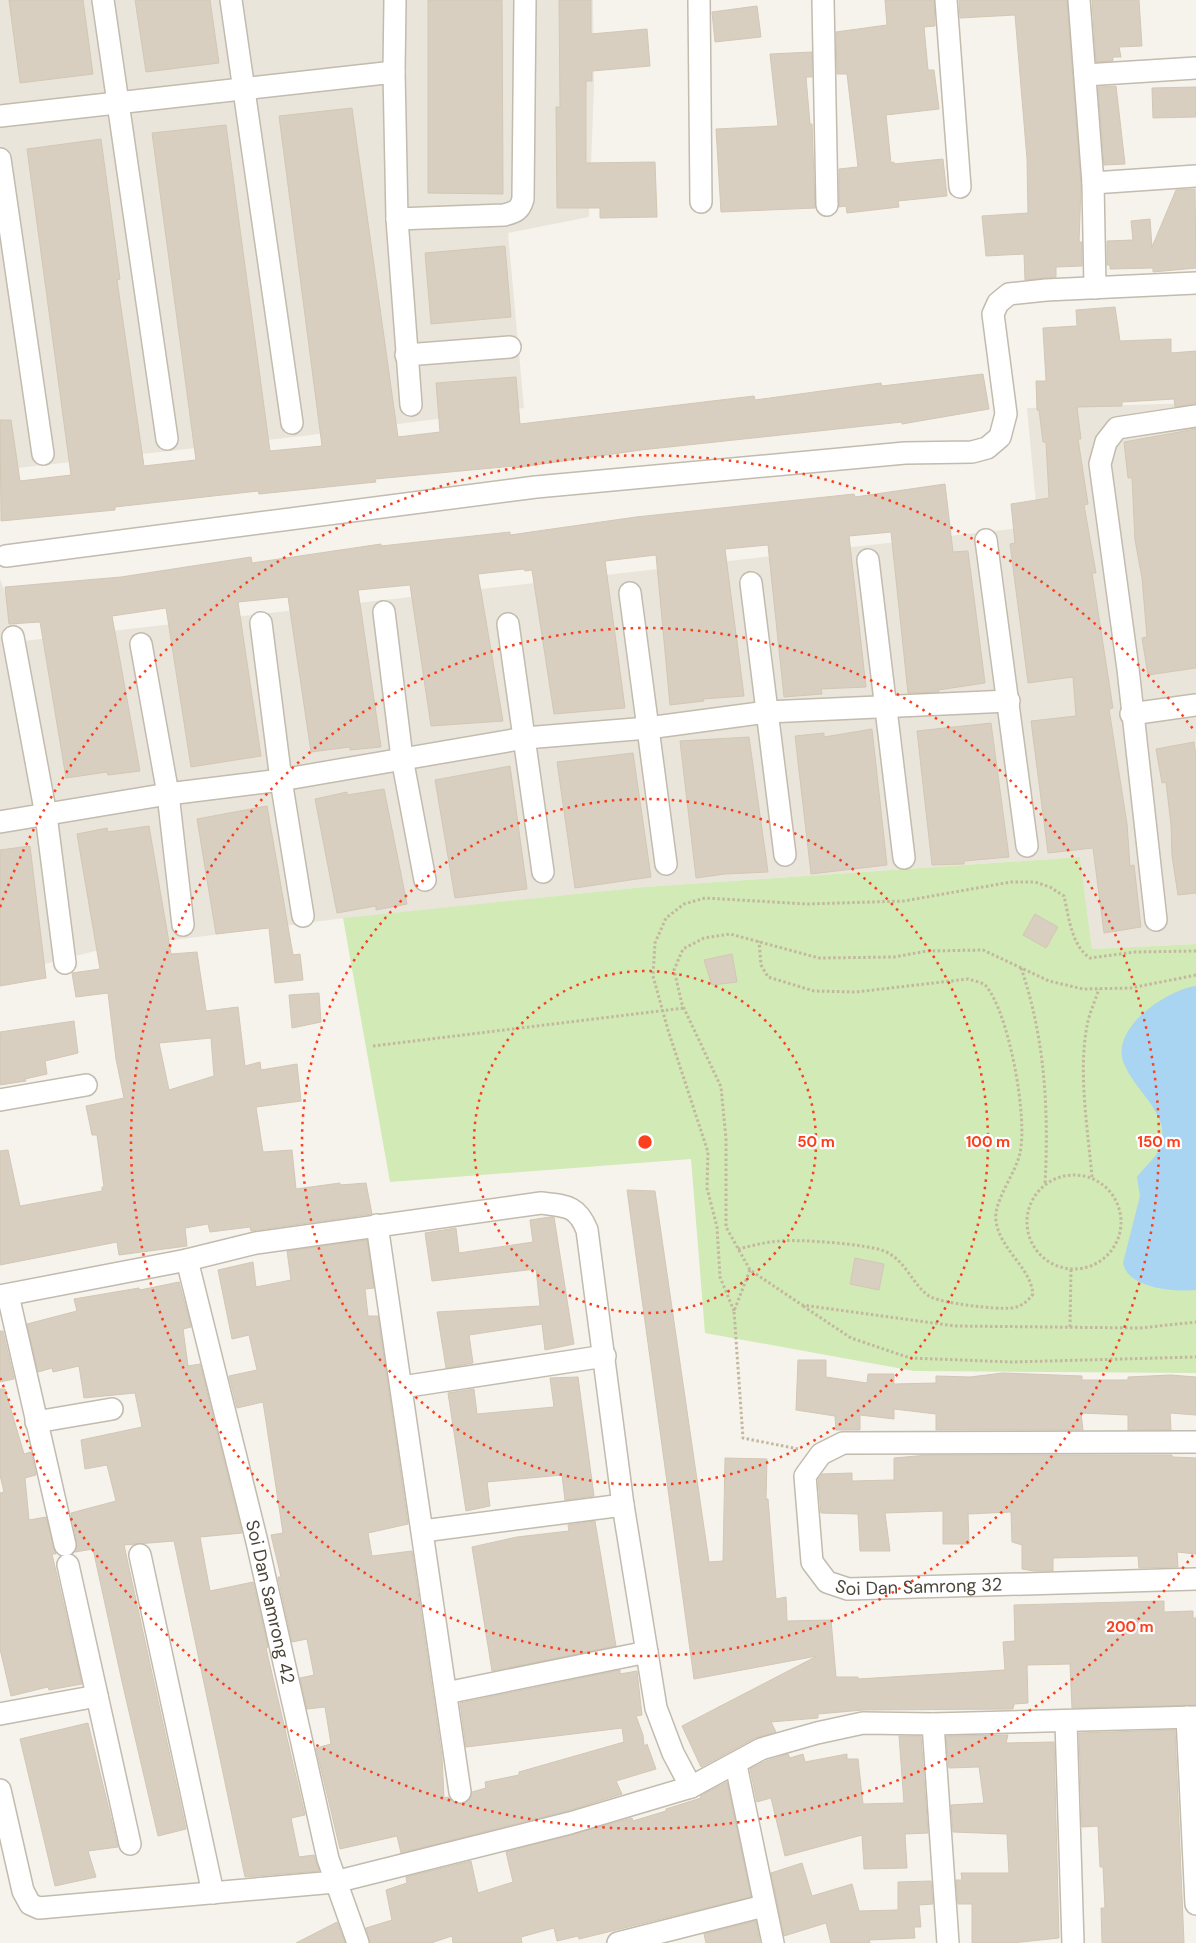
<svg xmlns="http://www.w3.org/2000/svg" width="1196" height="1943" viewBox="0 0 1196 1943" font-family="'DM Sans',sans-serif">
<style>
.residential{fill:#eae5da}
.green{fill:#d2eab5}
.water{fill:#a9d4f2}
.building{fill:#d8cfc1;stroke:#d3c7b4;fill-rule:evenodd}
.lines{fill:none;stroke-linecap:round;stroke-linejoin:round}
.street-casing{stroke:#c2bbae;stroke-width:24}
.path{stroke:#c4b79f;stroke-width:3;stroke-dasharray:2.5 2.5;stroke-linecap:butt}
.street{stroke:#fff;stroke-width:21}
.ring{fill:none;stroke:#fc3f1d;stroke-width:2.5;stroke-dasharray:2.5 5}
.labels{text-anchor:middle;stroke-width:4.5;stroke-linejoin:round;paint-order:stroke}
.street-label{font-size:18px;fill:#4b4439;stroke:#fff}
.centre{fill:#fc3f1d;stroke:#fff;stroke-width:2.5}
.ring-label{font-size:15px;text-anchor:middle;font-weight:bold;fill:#fc3f1d;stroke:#fff;stroke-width:4.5;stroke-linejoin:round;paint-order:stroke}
</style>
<rect width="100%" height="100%" fill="#f6f3ec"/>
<g class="residential">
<polygon points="0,0 593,0 594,86 589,217 508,233 524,408 303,436 0,470"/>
<polygon points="1196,403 1196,944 1092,949 1080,857 644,887 337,919 103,949 33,967 0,972 0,579 23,641 1038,526 1027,408"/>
</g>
<polygon class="green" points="1080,857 1092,949 1196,944 1196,1373 914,1371 705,1333 691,1159 390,1182 343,918 644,887"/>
<path class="water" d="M1196,986V1290C1176,1292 1128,1289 1123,1263L1140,1196L1137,1177C1150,1160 1168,1151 1161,1124C1154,1101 1131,1084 1123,1061C1112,1027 1167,990 1196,986Z"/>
<g class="building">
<polygon points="9,0 83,0 93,74 20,83"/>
<polygon points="135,0 210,0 219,63 146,72"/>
<polygon points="428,0 502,0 503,194 428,193"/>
<polygon points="559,0 591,0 591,34 647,29 650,66 592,71 592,81 586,81 586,163 655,162 657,217 600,218 600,208 557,208 556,107 560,107"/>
<polygon points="885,0 934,0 935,26 924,27 928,70 934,70 939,109 886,115 891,163 894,162 894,164 943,159 947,196 898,201 899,207 847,213 846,206 839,207 839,169 858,167 847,74 837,74 836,32 887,25"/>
<polygon points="959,0 1067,0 1081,186 1079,242 1082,242 1082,266 1056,267 1056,277 1025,280 1024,254 986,256 982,216 1028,213 1027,159 1015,15 960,18"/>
<polygon points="1092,0 1139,0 1142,46 1119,47 1121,57 1113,57 1113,61 1096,62"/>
<polygon points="757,6 761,37 715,42 712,12"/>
<polygon points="812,52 812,77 806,77 810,124 812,124 815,208 721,212 716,129 778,126 770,54"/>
<polygon points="1116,86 1125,164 1104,165 1098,87"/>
<polygon points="1196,87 1196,117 1153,118 1152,88"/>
<polygon points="352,108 398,437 440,432 436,383 516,377 520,424 754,396 755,400 881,383 882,386 983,374 989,409 902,424 902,422 641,450 514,468 514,466 375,479 376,482 259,494 258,491 115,507 115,510 1,521 0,420 11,420 20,481 71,475 27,149 101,139 120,279 117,280 144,466 196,460 152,133 226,125 270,451 322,446 279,116"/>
<polygon points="1195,189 1196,268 1153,272 1153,268 1110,269 1110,265 1107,265 1107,241 1133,240 1131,221 1150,219 1152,247 1176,190"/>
<polygon points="505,246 511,317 431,324 425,253"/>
<polygon points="1115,307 1120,341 1171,339 1171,353 1196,351 1196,404 1175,407 1174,399 1122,402 1122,406 1077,407 1081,439 1078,439 1088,504 1084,505 1096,573 1092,573 1113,708 1109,709 1127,824 1130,866 1134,865 1141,927 1104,933 1093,848 1048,853 1031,721 1076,716 1073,677 1028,683 1010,544 1015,543 1011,504 1049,498 1046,442 1043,442 1039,410 1037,410 1036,381 1046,381 1043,328 1077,326 1076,310"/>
<polygon points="1196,429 1196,668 1148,675 1142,638 1147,637 1142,578 1135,540 1132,478 1128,478 1124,442"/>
<polygon points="945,484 953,552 968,551 985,683 938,690 939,692 908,693 891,532 849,536 866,687 821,689 822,694 784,697 768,545 725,549 744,696 703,699 704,701 670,705 656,555 605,561 625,708 554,714 532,570 525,571 524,569 478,574 503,721 431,726 410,585 358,590 381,747 350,750 350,747 311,752 288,597 238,602 261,756 191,767 166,608 112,616 140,771 108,775 107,772 66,778 40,622 9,624 5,587 121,577 251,557 252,563 381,544 381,546 510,532 510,535 636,517 854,494 855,497"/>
<polygon points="991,723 1009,857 964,861 964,864 932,865 917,731"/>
<polygon points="872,729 887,865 811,874 795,736 824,733 824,737"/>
<polygon points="749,737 768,872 725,874 696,878 680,741"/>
<polygon points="1194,742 1196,757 1196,893 1178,895 1172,856 1171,825 1166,782 1162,783 1156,749"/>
<polygon points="633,753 651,877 575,888 557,762"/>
<polygon points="510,766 527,889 455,898 435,780"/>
<polygon points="384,789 407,904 376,910 376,906 337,913 315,799 347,792 347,795"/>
<polygon points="267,806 293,955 300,954 303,980 275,983 269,928 216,934 197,819"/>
<path d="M149,826L171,954L197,952L206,1011L238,1007L245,1066L260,1062L261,1070L297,1064L301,1101L256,1107L263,1152L292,1150L296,1189L340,1183V1185L366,1183L372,1214L251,1231L250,1227L210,1232L208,1224L185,1228L187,1246L119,1255L117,1242L0,1265V1151L8,1150L20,1206L102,1191V1187H104L97,1135H92L86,1106L124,1098L116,1059L108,993L76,997L72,973L100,969L77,834L107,828L108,832ZM211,1038L214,1076L169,1090L159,1043Z"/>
<polygon points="30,846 46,978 0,986 0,850"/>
<polygon points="1035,914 1058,927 1046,948 1023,935"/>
<polygon points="732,954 737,982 712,985 704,960"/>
<polygon points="319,993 321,1022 292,1028 289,995"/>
<polygon points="74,1021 78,1053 45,1061 47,1074 25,1079 26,1081 0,1085 0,1032"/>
<polygon points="627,1190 655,1191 709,1562 723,1561 725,1458 767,1459 766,1499 768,1499 776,1599 786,1597 787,1621 831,1620 836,1677 858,1677 858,1679 1005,1670 1003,1642 1015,1641 1014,1605 1164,1601 1164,1612 1193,1611 1193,1618 1196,1618 1196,1705 1072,1708 1070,1664 1027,1665 1028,1703 1014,1704 1013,1709 863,1710 818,1714 818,1718 771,1722 776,1732 755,1738 701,1767 682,1726 817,1656 694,1679"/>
<polygon points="550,1217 554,1217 574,1344 545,1350 542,1324 469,1335 473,1363 446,1368 437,1312 540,1306 536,1269 432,1281 425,1233 456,1228 459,1253 533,1242 530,1220"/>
<polygon points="367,1240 374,1288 365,1289 368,1316 378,1316 408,1524 368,1533 372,1556 412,1551 442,1757 444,1798 448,1797 455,1803 462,1804 468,1801 472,1792 486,1788 485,1782 519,1775 519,1772 624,1742 622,1728 466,1747 460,1703 620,1670 620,1674 637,1671 642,1715 636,1716 643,1735 644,1746 647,1744 656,1769 616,1781 622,1794 567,1811 401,1853 397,1836 340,1849 316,1748 331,1744 325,1707 307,1709 300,1678 314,1675 307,1639 292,1642 278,1577 281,1577 271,1535 283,1533 263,1402 237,1408 229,1376 257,1370 249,1335 232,1339 218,1270 253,1262 256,1287 291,1280 287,1251"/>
<polygon points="855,1258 884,1264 879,1290 850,1284"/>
<polygon points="179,1282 191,1327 183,1329 188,1366 200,1364 242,1533 200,1537 210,1591 253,1582 268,1647 266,1648 305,1815 291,1818 299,1857 314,1855 319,1871 245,1877 174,1541 124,1545 186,1829 158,1836 123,1686 93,1549 75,1552 77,1542 71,1513 116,1501 107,1465 85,1469 81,1440 142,1427 135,1393 84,1398 79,1366 53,1372 52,1368 38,1372 27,1324 77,1311 74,1299 139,1288 140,1290"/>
<polygon points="0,1331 3,1331 14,1379 0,1382"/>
<polygon points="798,1360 826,1360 826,1377 867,1383 868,1374 894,1374 894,1384 936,1383 936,1376 970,1377 1003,1373 1082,1376 1082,1380 1128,1380 1128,1377 1171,1375 1196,1377 1196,1415 1170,1413 1171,1430 1128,1430 1128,1415 1081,1413 1083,1430 936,1430 936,1414 894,1409 894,1419 860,1415 860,1430 836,1430 835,1416 796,1410"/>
<polygon points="578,1377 594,1496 565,1500 562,1475 487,1482 490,1506 466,1511 448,1393 474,1389 477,1414 554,1407 550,1378"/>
<polygon points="0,1389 5,1389 24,1454 31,1452 36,1475 25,1478 29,1520 46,1517 56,1554 52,1554 82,1684 49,1690 48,1687 11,1696 0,1649 0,1493 4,1492 0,1475"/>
<polygon points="928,1455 1172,1455 1172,1457 1196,1458 1196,1554 1177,1552 1178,1567 1139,1568 1138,1556 1053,1558 1053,1571 1034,1571 1022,1569 1022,1545 1012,1542 1011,1512 968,1514 969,1544 943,1544 943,1511 885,1513 890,1551 860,1551 858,1514 821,1513 818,1479 822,1474 852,1473 852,1481 894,1480 894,1458"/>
<polygon points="595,1521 616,1646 492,1671 472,1547 517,1537 569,1531 568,1525"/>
<polygon points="88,1723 118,1847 88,1851 96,1877 55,1886 20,1739"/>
<polygon points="1175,1730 1184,1943 1102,1943 1101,1908 1105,1908 1103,1867 1100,1867 1098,1826 1082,1827 1079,1733"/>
<polygon points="1008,1735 1006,1743 1054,1742 1059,1938 1012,1943 972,1943 972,1904 958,1904 956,1880 962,1880 961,1873 1009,1873 1007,1834 953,1832 951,1805 984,1803 979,1767 949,1768 946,1736"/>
<polygon points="899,1736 921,1736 928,1833 905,1834 907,1868 864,1869 862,1835 785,1856 771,1798 757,1802 750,1769 766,1761 788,1754 790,1758 803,1754 805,1762 847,1754 847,1759 858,1759 863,1804 904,1803"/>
<polygon points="727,1782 751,1897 579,1939 578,1936 557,1941 554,1928 521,1937 522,1943 453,1943 452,1936 431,1943 370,1943 366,1928 392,1920 386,1890 407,1883 406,1877 471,1861 478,1893 513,1882 506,1852 632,1818 633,1821 666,1811 666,1809 701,1798 700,1796"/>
<polygon points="802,1863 812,1896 852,1884 859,1911 898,1910 898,1882 931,1881 933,1904 919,1905 921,1927 914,1927 915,1938 869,1940 870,1943 831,1943 826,1923 784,1936 771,1873"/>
<polygon points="756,1921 760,1943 706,1943 704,1934"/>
<polygon points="337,1922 345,1943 296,1943"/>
</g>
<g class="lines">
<defs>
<g id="street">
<polyline points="103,0 167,439"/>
<polyline points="231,0 292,423"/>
<polyline points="699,0 701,202"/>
<polyline points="823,0 827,205"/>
<polyline points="946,0 960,187"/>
<polyline points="1079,0 1093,183 1095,288"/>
<polyline points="394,72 395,0"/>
<polyline points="1085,75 1196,68"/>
<polyline points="0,116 394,72 397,219 411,405"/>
<polyline points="0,159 43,454"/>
<polyline points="1093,183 1196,176"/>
<path d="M397,219L504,215C516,212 520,210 523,199L525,0"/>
<polyline points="406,355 510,347"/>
<polyline points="986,540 1027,846"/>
<polyline points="6,556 536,487 905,453 972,452 987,448 1000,437 1006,414 993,314 998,303 1009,294 1046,290 1196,283"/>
<polyline points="868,560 904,858"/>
<polyline points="751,583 785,855"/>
<polyline points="630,593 666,864"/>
<polyline points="384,612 402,758 425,880"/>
<polyline points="261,623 281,780 303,916"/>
<polyline points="508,624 543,872"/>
<polyline points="13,637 46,815 65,963"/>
<polyline points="141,644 168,794 183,925"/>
<polyline points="1131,714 1196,705"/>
<polyline points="0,822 168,794 281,780 525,738 648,728 767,712 1009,701"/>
<polyline points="1156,920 1128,669 1100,464 1106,442 1117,428 1196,416"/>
<polyline points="0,1100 86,1085"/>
<polyline points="377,1225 460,1792"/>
<path id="s1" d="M187,1260L257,1542L328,1859L358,1943"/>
<polyline points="8,1295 65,1545"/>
<path d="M0,1296L187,1260L256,1243L541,1203C566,1206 577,1205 587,1230L623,1505L656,1708L673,1753L691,1787"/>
<polyline points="402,1387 605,1356"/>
<polyline points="36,1422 112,1409"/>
<path id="s2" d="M1196,1442L843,1443L821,1454L805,1476L812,1562L827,1582L848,1589L1196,1579"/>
<polyline points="423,1531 623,1505"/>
<polyline points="140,1555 213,1893"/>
<polyline points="68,1565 130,1844"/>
<polyline points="446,1693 647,1652"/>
<polyline points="0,1714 97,1696"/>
<polyline points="1187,1717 1196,1904"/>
<polyline points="1066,1722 1073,1943"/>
<polyline points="933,1724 948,1943"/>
<polyline points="736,1765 773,1943"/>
<polyline points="0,1790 23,1891 30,1904 39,1908 335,1882 570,1823 691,1787 761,1749 817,1733 863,1723 933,1724 1196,1717"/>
<polyline points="618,1943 764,1906"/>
</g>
</defs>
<use href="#street" class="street-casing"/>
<g class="path">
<path d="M1021,968C1045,1037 1049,1112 1045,1184"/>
<polyline points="1196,975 1131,988 1083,989 1049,981 983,950 927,951 894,957 819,958 730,934 704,938 683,949 674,970 682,1004 721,1087 726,1139 726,1227 750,1270 802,1305 955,1326 1140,1328 1196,1322"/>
<polyline points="373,1046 684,1008"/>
<circle cx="1074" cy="1222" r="47"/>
<path d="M1092,1177C1088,1131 1078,1072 1087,1026C1089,1014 1095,1001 1099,989"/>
<path d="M738,1249C751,1246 765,1242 779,1241C797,1239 868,1244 884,1251C906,1260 911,1283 929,1296C939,1303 998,1310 1011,1308C1021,1307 1027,1302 1033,1294C1030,1266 1000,1250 996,1221C993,1201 1016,1173 1020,1153C1028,1118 1009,1013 986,986C982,982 974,981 968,979L856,992L814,991L768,977L761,965L759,941"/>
<polyline points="750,1270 734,1311 743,1438 798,1449"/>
<polyline points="803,1306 851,1338 910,1358 1012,1362 1196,1357"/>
<path d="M734,1311L720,1277L717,1227L707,1188L708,1152L668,1030L653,976L655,943L666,918L684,904L705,898L807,904L904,901L1011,882H1035L1050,887L1064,896C1069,917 1071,945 1090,958L1135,952L1196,951"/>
<polyline points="1070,1327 1071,1269"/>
</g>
<use href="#street" class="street"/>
</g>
<g class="ring">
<circle cx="645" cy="1142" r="171"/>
<circle cx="645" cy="1142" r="343"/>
<circle cx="645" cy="1142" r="514"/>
<path d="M1193 1555A686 686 0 0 1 0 1377M0 907A686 686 0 0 1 1193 729"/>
</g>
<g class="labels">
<g class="street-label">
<text dy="6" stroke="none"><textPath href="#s2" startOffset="609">Soi Dan Samrong 32</textPath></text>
<text dy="6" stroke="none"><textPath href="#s1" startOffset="352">Soi Dan Samrong 42</textPath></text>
</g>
</g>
<circle cx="645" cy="1142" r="8" class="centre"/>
<g class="ring-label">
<text x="816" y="1147">50 m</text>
<text x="988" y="1147">100 m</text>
<text x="1159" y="1147">150 m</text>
<text x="1130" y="1632">200 m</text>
</g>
</svg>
